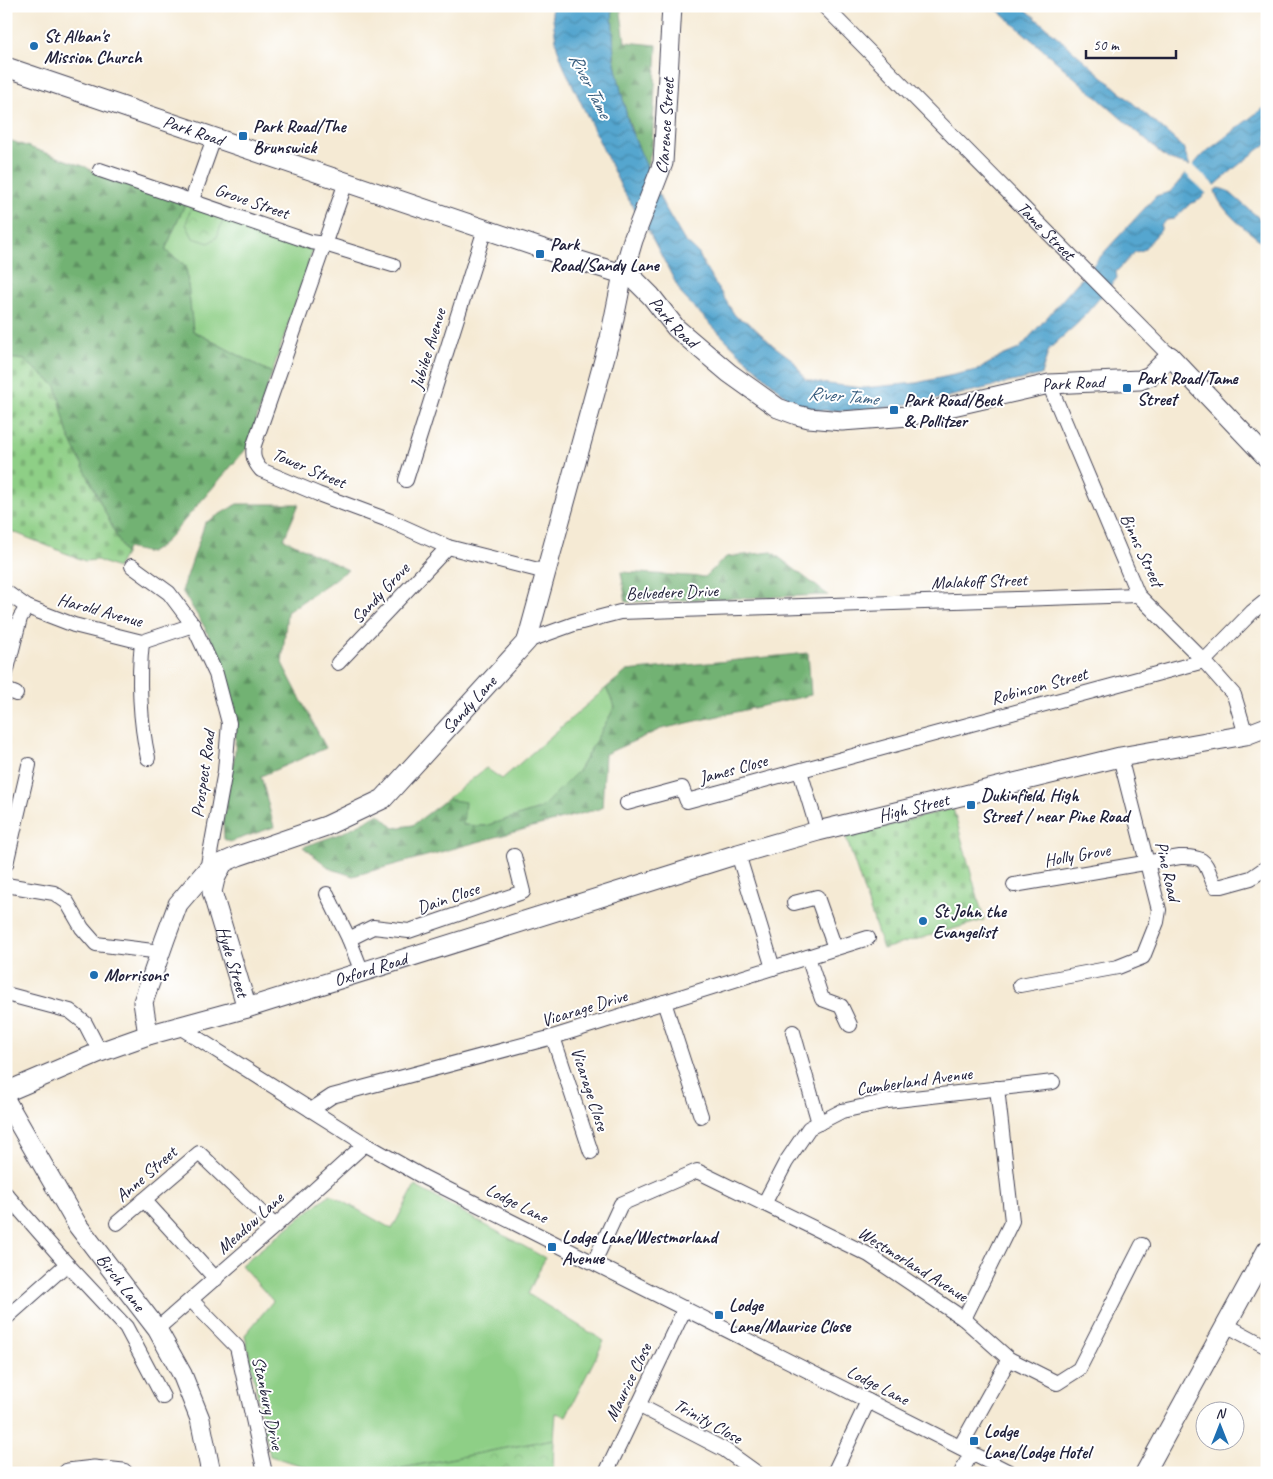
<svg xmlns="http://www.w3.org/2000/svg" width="1273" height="1479" viewBox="0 0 1273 1479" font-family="Caveat,sans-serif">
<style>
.green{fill:#8ecf86;stroke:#587860}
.forest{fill:url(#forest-firs);stroke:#4a6a57}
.cemetery{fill:url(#cemetery-stones);stroke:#587860}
.park{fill:url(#park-crowns);stroke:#587860}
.water{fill:url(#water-waves);stroke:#3b6485}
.pier{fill:#f5ead4}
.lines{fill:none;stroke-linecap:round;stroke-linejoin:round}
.street-casing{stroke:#424052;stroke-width:16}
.secondary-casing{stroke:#424052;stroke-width:21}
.street{stroke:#fff;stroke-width:14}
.secondary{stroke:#fff;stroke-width:19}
.poi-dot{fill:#1f6fb2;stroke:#fff;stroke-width:2}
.labels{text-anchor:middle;stroke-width:4;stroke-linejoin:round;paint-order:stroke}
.poi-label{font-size:18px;font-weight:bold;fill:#22223b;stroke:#fff;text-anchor:start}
.street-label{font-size:18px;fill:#22223b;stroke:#fff}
.water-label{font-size:19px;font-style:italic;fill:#385d7e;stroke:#fff}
</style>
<defs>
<pattern id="forest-firs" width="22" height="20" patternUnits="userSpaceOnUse" patternTransform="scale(1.25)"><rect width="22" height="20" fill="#72b273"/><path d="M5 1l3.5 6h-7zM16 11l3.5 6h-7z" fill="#5d9060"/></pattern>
<pattern id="cemetery-stones" width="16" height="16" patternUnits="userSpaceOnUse" patternTransform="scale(1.25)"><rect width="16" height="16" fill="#8ecf86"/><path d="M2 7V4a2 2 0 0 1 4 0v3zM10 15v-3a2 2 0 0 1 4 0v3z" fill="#7ab175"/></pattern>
<pattern id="park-crowns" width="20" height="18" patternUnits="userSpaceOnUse" patternTransform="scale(1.25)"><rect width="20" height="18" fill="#8ecf86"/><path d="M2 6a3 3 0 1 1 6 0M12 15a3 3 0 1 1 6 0" fill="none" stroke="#7ab175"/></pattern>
<pattern id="water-waves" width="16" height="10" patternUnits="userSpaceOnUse" patternTransform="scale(1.25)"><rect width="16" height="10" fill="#54a6cf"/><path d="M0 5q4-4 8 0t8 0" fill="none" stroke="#4587a9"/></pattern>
</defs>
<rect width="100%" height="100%" fill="#fff"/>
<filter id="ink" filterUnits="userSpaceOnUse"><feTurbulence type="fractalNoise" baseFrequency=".02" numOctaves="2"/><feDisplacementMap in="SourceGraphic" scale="10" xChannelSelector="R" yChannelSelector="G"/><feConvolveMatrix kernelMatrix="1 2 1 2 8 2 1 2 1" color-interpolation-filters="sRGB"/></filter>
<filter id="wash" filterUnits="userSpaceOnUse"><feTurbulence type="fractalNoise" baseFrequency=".0096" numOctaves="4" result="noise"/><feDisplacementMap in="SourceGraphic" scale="20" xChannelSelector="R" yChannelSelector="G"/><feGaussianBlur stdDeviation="1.12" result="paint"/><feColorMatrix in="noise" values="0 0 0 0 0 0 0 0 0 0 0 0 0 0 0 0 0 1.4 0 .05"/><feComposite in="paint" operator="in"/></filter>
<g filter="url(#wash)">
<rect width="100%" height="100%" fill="#f5ead4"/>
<g class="green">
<polygon points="185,204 313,249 272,373 193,331 186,266 165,250"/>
<polygon points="606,688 615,707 579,770 540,809 485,826 463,825 447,799 486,768 502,779"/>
<polygon points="415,1186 545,1258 528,1294 604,1341 566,1416 556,1413 554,1439 376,1473 327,1473 270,1456 245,1335 273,1301 241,1265 330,1194 392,1229"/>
</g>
<g class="forest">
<path d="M612,6H620L625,42L657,45L652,147L647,168C631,134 620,98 615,61C612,43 613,24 612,6Z"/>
<polygon points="6,139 86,167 97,174 185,204 165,250 186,266 193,331 272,373 247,448 170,537 158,548 150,553 127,548 125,554 68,435 56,386 24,360 6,358"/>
<polygon points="237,504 299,504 284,539 348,570 287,612 282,663 326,748 261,776 274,827 230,842 224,839 223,823 235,752 236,725 223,665 204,626 182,591 205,523"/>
<polygon points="772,552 828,595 626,602 621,572 705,577 726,557"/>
<polygon points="808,653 811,695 661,729 605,754 602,808 353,876 331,869 303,847 342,833 379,814 394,828 413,825 447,799 465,802 463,825 485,826 540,809 579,770 615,707 606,688 627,671"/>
</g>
<g class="cemetery">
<polygon points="6,358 24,360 56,386 68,435 125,554 117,568 97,560 85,561 6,529"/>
<polygon points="953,808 984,920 883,949 846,837"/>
</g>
<g class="park">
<polygon points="191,208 227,219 222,223 217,237 209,243 193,238 186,224"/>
<polygon points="554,1439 553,1473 376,1473"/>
</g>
<g class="water">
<polygon points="551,6 612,6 614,59 629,126 663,204 684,240 699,254 704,265 734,314 738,318 749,323 774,346 793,360 805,379 820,383 863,388 916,383 977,370 1002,356 1019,349 1108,248 1156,196 1170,192 1202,155 1267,105 1267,143 1236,167 1196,202 1191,203 1174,219 1167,220 1161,225 1161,230 1143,250 1135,252 1116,272 1117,278 1078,323 1049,349 1041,375 939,399 884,408 846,411 819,410 796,406 730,344 682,295 649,232 622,189 564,67 557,47"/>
<polygon points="993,6 1022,6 1183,147 1190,166 1170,160 1164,156"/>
<path d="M1219,188L1228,191L1267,225V246C1251,233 1218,210 1215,190Z"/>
</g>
<polygon class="pier" points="1192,164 1217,188 1208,195 1184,172"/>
</g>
<g filter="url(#ink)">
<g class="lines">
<defs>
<g id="street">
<path id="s1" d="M824,6L1170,356"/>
<polyline points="100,170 311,242 325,244 393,265"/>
<path d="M346,182L254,445C252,456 254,462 261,470L318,494L388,520L448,547L546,572"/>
<polyline points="192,200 214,138"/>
<polyline points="1049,384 1138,595 1204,661 1234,695 1246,735"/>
<polyline points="406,480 485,229"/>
<polyline points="132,566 169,593 193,625 216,674 229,723 225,771 207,870"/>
<polyline points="6,592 27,607 74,625 142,642 193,625"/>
<polyline points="527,641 574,624 620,612 1138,595"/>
<path d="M142,642C138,679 140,722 148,758"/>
<polyline points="338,663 448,547"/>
<polyline points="6,673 20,618 27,607"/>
<polyline points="6,690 16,694"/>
<polyline points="800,771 818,831"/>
<polyline points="627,803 682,788 687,801 1204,661 1252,612 1267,600"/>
<polyline points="738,854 773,968"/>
<polyline points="6,864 29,765"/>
<polyline points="6,885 54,893 67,902 82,928 96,944 161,952"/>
<path d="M1014,885L1180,857C1209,856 1204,864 1215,886H1222L1251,878L1264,869"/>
<polyline points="327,894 349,939 362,972"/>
<polyline points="794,903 817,897 835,948"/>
<polyline points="349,939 373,927 409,931 523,892 514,856"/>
<polyline points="808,957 822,999 841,1006 850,1025"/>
<polyline points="1020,985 1118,967 1143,957 1157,922 1159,910 1120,757"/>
<polyline points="6,994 70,1011 85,1023 100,1052"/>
<polyline points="664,1002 701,1116"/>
<polyline points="178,1026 365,1144 425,1178 1011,1473"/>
<polyline points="793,1032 819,1123"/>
<polyline points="553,1037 591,1152"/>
<polyline points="311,1110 332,1096 553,1037 868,938"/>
<polyline points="6,1194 67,1264 126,1327 163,1397"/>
<polyline points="144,1200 216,1279"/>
<polyline points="764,1204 786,1162 809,1128 842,1111 888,1101 1053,1082"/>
<polyline points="117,1223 199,1153 275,1226"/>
<polyline points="594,1262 621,1204 697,1171 869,1255 964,1319 1009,1359 1057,1383 1079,1369 1142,1245"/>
<polyline points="191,1300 237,1347 265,1473"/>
<polyline points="6,1318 67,1264"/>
<polyline points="964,1319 1012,1221 997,1088"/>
<polyline points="1226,1325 1267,1347"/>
<polyline points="157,1329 275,1226 365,1144"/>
<polyline points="638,1405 725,1450 757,1473"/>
<polyline points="960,1447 1009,1359"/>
<polyline points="606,1473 685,1308"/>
<polyline points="834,1473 868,1401"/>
<polyline points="961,1473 971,1453"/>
</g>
<g id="secondary">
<path id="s2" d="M6,67L561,255L632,277L651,296L676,328L729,373L778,408L797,415L809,418L842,421L909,416L1049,384L1140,380L1150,376L1170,356L1267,458"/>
<path id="s3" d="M223,863L215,879L212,892L247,1008"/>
<path id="s4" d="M148,1035L143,1002L165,939L178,904L207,870L238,856L326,826L383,799L527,641L610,338L623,274L633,240L663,163L672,6"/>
<path id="s5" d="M6,1092L100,1052L148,1035L247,1008L738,854L818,831L1120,757L1246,735L1267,727"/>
<path id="s6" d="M6,1101L78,1226L157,1329L182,1374L200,1419L211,1473"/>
<polyline points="68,1473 94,1470 123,1473"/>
<polyline points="1145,1473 1267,1250"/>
</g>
</defs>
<use href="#street" class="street-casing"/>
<use href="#secondary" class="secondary-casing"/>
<use href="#street" class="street"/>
<use href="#secondary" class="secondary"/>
</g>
</g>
<g class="poi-dot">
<circle cx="34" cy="46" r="5"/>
<rect x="238" y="131" width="10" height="10" rx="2.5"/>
<rect x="535" y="249" width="10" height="10" rx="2.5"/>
<rect x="1122" y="383" width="10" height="10" rx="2.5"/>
<rect x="889" y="405" width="10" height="10" rx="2.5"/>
<rect x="966" y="800" width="10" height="10" rx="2.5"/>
<circle cx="923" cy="921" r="5"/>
<circle cx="94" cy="975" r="5"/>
<rect x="547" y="1242" width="10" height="10" rx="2.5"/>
<rect x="714" y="1310" width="10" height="10" rx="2.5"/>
<rect x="969" y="1436" width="10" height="10" rx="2.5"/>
</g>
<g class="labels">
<g class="poi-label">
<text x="44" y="42">St Alban's<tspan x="44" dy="21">Mission Church</tspan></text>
<text x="253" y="132">Park Road/The<tspan x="253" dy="21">Brunswick</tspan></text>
<text x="550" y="250">Park<tspan x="550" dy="21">Road/Sandy Lane</tspan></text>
<text x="1137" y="384">Park Road/Tame<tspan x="1137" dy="21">Street</tspan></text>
<text x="904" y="406">Park Road/Beck<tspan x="904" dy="21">&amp; Pollitzer</tspan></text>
<text x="981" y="801">Dukinfield, High<tspan x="981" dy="21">Street / near Pine Road</tspan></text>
<text x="933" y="917">St John the<tspan x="933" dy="21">Evangelist</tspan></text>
<text x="104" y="981">Morrisons</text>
<text x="562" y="1243">Lodge Lane/Westmorland<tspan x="562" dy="21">Avenue</tspan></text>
<text x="729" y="1311">Lodge<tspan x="729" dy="21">Lane/Maurice Close</tspan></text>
<text x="984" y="1437">Lodge<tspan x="984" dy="21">Lane/Lodge Hotel</tspan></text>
</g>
<g class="street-label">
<text dy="6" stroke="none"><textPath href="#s4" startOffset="1121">Clarence Street</textPath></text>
<text dy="6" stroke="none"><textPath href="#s2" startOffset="198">Park Road</textPath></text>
<text transform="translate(252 201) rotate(19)" y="6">Grove Street</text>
<text dy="6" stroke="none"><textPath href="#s1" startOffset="316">Tame Street</textPath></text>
<text dy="6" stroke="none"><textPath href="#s2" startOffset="722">Park Road</textPath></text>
<text transform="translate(428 349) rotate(-73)" y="6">Jubilee Avenue</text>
<text dy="6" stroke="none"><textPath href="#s2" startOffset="1158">Park Road</textPath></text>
<text transform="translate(309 468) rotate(23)" y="6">Tower Street</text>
<text transform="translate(1142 550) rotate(65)" y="6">Binns Street</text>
<text transform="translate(979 581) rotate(-2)" y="6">Malakoff Street</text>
<text transform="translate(672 592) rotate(-2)" y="6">Belvedere Drive</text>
<text transform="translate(380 593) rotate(-47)" y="6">Sandy Grove</text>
<text transform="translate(100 610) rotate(15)" y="6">Harold Avenue</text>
<text transform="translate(1039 686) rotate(-15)" y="6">Robinson Street</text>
<text dy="6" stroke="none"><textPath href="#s4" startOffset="500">Sandy Lane</textPath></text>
<text transform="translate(733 769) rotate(-15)" y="6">James Close</text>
<text transform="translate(203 774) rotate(-82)" y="6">Prospect Road</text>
<text dy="6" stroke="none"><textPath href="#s5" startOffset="952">High Street</textPath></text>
<text transform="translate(1077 855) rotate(-10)" y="6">Holly Grove</text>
<text transform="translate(1168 871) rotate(77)" y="6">Pine Road</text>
<text transform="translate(448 898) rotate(-19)" y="6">Dain Close</text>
<text dy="6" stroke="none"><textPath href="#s3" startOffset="104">Hyde Street</textPath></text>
<text dy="6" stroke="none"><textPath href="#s5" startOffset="385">Oxford Road</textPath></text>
<text transform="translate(584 1008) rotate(-17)" y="6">Vicarage Drive</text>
<text transform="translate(914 1081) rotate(-8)" y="6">Cumberland Avenue</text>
<text transform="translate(590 1089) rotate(72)" y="6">Vicarage Close</text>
<text transform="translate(146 1174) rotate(-41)" y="6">Anne Street</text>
<text transform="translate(517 1203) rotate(27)" y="6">Lodge Lane</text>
<text transform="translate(250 1223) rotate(-42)" y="6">Meadow Lane</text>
<text transform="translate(913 1264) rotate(32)" y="6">Westmorland Avenue</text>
<text dy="6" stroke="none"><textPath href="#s6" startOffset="215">Birch Lane</textPath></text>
<text transform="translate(628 1382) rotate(-64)" y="6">Maurice Close</text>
<text transform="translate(878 1385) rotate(27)" y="6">Lodge Lane</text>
<text transform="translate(268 1403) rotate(78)" y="6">Stanbury Drive</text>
<text transform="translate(708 1421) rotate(29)" y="6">Trinity Close</text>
</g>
<g class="water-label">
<text transform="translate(591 85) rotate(63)" y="7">River Tame</text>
<text transform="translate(843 395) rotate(5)" y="7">River Tame</text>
</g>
</g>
<rect width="1273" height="1479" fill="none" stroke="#fff" stroke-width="25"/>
<g transform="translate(1220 1426)"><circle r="24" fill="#ffffff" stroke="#a7a7b1"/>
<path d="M0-4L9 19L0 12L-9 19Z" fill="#1f6fb2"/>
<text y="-8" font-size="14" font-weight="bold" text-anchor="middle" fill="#22223b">N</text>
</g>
<path d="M1086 50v8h90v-8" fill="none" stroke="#22223b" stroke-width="2.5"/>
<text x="1093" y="50" font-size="15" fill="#22223b" stroke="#ffffff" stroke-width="4" paint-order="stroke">50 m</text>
</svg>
